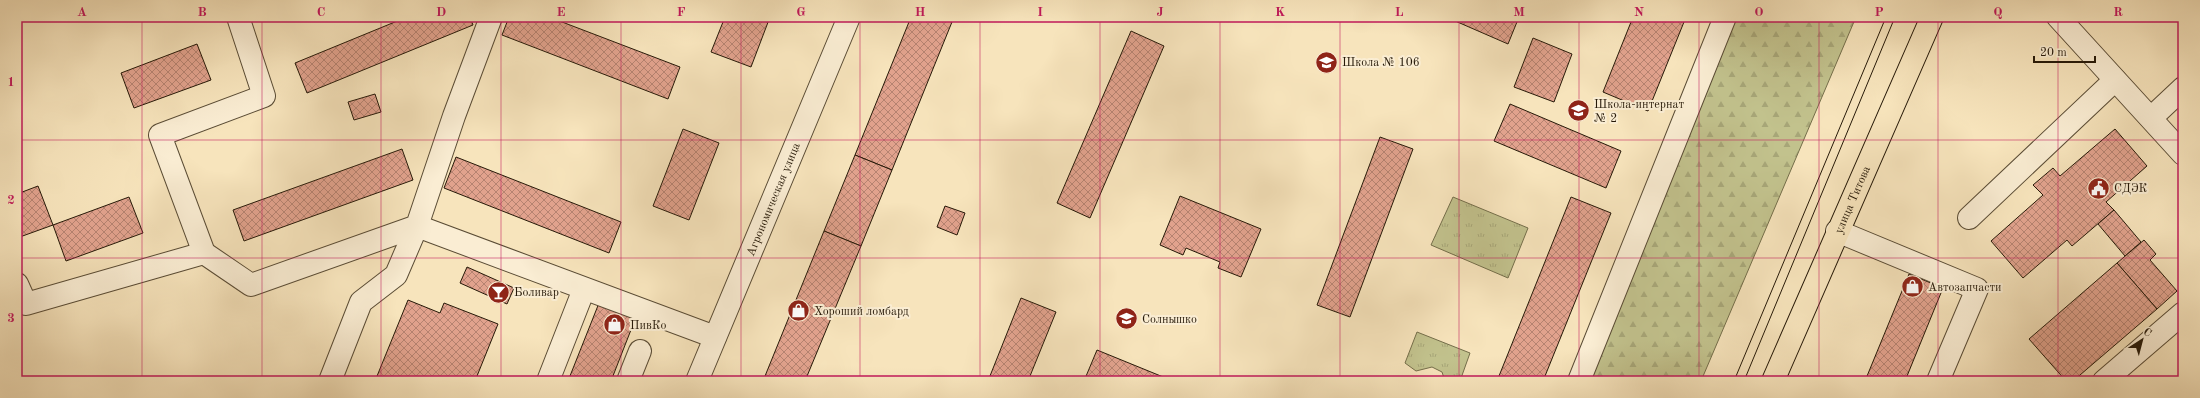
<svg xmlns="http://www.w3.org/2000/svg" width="2200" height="398" viewBox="0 0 2200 398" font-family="'Old Standard TT',serif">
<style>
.grass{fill:url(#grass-tufts);stroke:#746e4a}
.forest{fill:url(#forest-firs);stroke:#746e4a}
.building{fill:url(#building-cross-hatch);stroke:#261908}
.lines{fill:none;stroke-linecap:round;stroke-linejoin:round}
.minor-casing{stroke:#5a4c35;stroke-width:24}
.major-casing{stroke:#261908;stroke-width:24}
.minor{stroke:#faedd3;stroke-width:22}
.major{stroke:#f7e4bc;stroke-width:22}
.tram{stroke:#261908;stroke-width:1}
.grid{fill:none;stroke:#c2185b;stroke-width:1;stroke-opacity:0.55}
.labels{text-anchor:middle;stroke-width:4;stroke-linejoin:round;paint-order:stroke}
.poi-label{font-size:12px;fill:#261908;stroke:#faedd3;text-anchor:start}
.street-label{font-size:12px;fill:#261908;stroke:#faedd3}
.neatline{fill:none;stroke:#c2185b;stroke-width:1.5}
.grid-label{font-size:13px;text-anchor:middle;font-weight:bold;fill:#c2185b}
</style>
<defs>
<pattern id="grass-tufts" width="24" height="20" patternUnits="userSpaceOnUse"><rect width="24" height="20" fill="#c2c28d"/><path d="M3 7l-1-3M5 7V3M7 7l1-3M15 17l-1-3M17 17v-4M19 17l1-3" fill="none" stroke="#a7a678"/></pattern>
<pattern id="forest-firs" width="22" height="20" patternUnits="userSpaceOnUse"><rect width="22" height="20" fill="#c2c28d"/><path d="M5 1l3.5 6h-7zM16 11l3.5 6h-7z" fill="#a7a678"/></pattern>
<pattern id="building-cross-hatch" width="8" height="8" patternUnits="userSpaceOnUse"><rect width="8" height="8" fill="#e1a28d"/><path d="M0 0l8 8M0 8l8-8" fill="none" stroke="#b68371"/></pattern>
</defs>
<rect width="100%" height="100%" fill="#f7e4bc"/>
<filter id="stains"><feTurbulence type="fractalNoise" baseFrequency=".005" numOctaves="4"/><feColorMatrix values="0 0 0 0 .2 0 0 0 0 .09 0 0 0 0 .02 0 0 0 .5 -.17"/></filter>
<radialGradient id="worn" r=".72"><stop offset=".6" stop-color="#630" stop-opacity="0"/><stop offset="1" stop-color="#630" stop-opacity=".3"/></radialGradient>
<g class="grass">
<polygon points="1453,197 1528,228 1508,278 1431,245"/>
<polygon points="1417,332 1470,353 1460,381 1445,381 1442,372 1432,367 1416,371 1405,363"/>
</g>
<polygon class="forest" points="1734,17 1856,17 1701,381 1590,381"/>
<g class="building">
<polygon points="407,17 470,17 473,25 307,93 295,63"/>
<polygon points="509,17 549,17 680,67 668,99 502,35"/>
<polygon points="725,17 770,17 751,67 711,52"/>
<polygon points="911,17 954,17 892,170 855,155"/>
<polygon points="1446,17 1519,17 1508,44"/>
<polygon points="1633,17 1686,17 1648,111 1603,92"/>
<polygon points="1131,31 1164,46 1090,218 1057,203"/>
<polygon points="1533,38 1572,54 1554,102 1514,87"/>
<polygon points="197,44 211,80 134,108 121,73"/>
<polygon points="375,94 381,112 354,120 348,102"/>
<polygon points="1510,104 1621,151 1606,188 1494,141"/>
<polygon points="683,129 719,143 689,220 653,206"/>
<polygon points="2115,129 2147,166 2106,202 2114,210 2072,246 2067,240 2023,278 1991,241 2043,195 2033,185 2053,168 2060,176"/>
<polygon points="1380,137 1413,149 1350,317 1317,305"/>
<polygon points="402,149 413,180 244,241 233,210"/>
<polygon points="855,155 892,170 861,246 824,231"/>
<polygon points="456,157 621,222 609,253 444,188"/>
<polygon points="38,186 53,225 17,238 17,194"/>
<polygon points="1180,196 1261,229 1241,277 1218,268 1220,262 1186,248 1183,255 1160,245"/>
<polygon points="129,197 143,233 66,261 53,225"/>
<polygon points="1571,197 1611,213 1543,381 1497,381"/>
<polygon points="945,206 965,213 957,235 937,227"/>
<polygon points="2114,210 2141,242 2125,256 2098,224"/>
<polygon points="824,231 861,246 805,381 763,381"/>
<polygon points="2144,240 2156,254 2150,260 2177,291 2157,309 2117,263"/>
<polygon points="2117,263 2157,309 2073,381 2066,381 2029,339"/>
<polygon points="467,267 514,288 507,304 460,283"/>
<polygon points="1909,274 1943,288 1905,381 1865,381"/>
<polygon points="1021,298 1056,312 1028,381 988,381"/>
<polygon points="408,300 440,313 444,303 498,324 475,381 375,381"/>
<polygon points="599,303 636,317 611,381 568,381"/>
<polygon points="1097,350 1173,381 1084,381"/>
</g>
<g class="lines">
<defs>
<g id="minor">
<polyline points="238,17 264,96 160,135 204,253 251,285 417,226 454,116 491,17"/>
<polyline points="2058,17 2183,154"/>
<polyline points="2151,118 2183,88"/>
<polyline points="1969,218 2115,80"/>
<polyline points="1837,231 1977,289 1938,381"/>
<polyline points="17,284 26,304 204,253"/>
<polyline points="330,381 361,302 396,275 417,226 715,337"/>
<polyline points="548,381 584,289"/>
<polyline points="628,381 640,351"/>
<path id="s1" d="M697,381L849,17"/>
<polyline points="1579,381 1725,17"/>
<polyline points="2104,381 2183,313"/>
</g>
<g id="major">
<path id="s2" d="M1773,381L1932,17"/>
</g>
</defs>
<use href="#minor" class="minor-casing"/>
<use href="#major" class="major-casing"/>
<use href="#minor" class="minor"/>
<use href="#major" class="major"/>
<g class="tram">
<polyline points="1734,381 1886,17"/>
<polyline points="1744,381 1895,17"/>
</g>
</g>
<path class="grid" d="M142,17V381M262,17V381M381,17V381M501,17V381M621,17V381M741,17V381M860,17V381M980,17V381M1100,17V381M1220,17V381M1340,17V381M1459,17V381M1579,17V381M1699,17V381M1819,17V381M1938,17V381M2058,17V381M17,140H2183M17,258H2183"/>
<defs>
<symbol id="school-disc" viewBox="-11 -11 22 22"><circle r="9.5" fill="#8f2418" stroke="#faedd3"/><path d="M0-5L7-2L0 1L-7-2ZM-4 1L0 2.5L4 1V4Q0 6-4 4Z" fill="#fff"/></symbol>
<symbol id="civic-disc" viewBox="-11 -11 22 22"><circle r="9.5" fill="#8f2418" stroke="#faedd3"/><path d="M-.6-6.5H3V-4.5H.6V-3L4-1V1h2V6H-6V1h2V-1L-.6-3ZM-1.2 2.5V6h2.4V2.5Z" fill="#fff"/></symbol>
<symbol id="shop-disc" viewBox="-11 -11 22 22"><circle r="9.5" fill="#8f2418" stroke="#faedd3"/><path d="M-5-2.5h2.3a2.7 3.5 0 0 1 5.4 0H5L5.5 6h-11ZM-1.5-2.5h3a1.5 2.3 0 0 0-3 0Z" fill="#fff"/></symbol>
<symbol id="bar-disc" viewBox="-11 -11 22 22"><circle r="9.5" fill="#8f2418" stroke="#faedd3"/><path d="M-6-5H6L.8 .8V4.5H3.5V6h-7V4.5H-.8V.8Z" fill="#fff"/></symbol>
</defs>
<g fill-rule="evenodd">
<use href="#school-disc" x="1314" y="50" width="25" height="25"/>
<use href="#school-disc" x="1566" y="98" width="25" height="25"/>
<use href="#civic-disc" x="2086" y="176" width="25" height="25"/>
<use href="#shop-disc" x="1900" y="274" width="25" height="25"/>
<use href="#bar-disc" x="486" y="280" width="25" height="25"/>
<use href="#shop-disc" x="786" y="298" width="25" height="25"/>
<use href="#school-disc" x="1114" y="306" width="25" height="25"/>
<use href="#shop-disc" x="602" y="312" width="25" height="25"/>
</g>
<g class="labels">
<g class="poi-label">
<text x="1342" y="66">Школа № 106</text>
<text x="1594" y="108">Школа-интернат<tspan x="1594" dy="14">№ 2</tspan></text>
<text x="2114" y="192">СДЭК</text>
<text x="1928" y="291">Автозапчасти</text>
<text x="514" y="296">Боливар</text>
<text x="814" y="315">Хороший ломбард</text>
<text x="1142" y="323">Солнышко</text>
<text x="630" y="329">ПивКо</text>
</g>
<g class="street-label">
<text dy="4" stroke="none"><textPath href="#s1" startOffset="197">Агрономическая улица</textPath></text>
<text dy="4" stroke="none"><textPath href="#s2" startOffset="198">улица Титова</textPath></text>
</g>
</g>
<rect width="2200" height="398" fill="none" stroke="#f7e4bc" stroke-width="44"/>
<g transform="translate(2142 340) rotate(36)" stroke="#faedd3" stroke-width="3" paint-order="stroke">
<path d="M0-3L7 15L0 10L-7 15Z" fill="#261908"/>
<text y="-6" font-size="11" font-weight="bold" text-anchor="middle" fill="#261908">С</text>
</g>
<path d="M2034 56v6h61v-6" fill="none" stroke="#261908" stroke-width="2"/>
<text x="2040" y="56" font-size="12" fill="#261908" stroke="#faedd3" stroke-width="3" paint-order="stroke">20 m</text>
<rect x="22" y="22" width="2156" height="354" class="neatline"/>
<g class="grid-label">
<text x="82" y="16">A</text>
<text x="202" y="16">B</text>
<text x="321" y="16">C</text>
<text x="441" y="16">D</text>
<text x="561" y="16">E</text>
<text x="681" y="16">F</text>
<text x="801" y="16">G</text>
<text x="920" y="16">H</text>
<text x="1040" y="16">I</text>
<text x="1160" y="16">J</text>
<text x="1280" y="16">K</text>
<text x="1399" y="16">L</text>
<text x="1519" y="16">M</text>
<text x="1639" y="16">N</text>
<text x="1759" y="16">O</text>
<text x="1879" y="16">P</text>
<text x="1998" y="16">Q</text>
<text x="2118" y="16">R</text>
<text x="11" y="86">1</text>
<text x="11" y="204">2</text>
<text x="11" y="322">3</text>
</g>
<rect width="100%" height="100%" filter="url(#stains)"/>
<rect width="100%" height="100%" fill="url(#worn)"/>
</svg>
